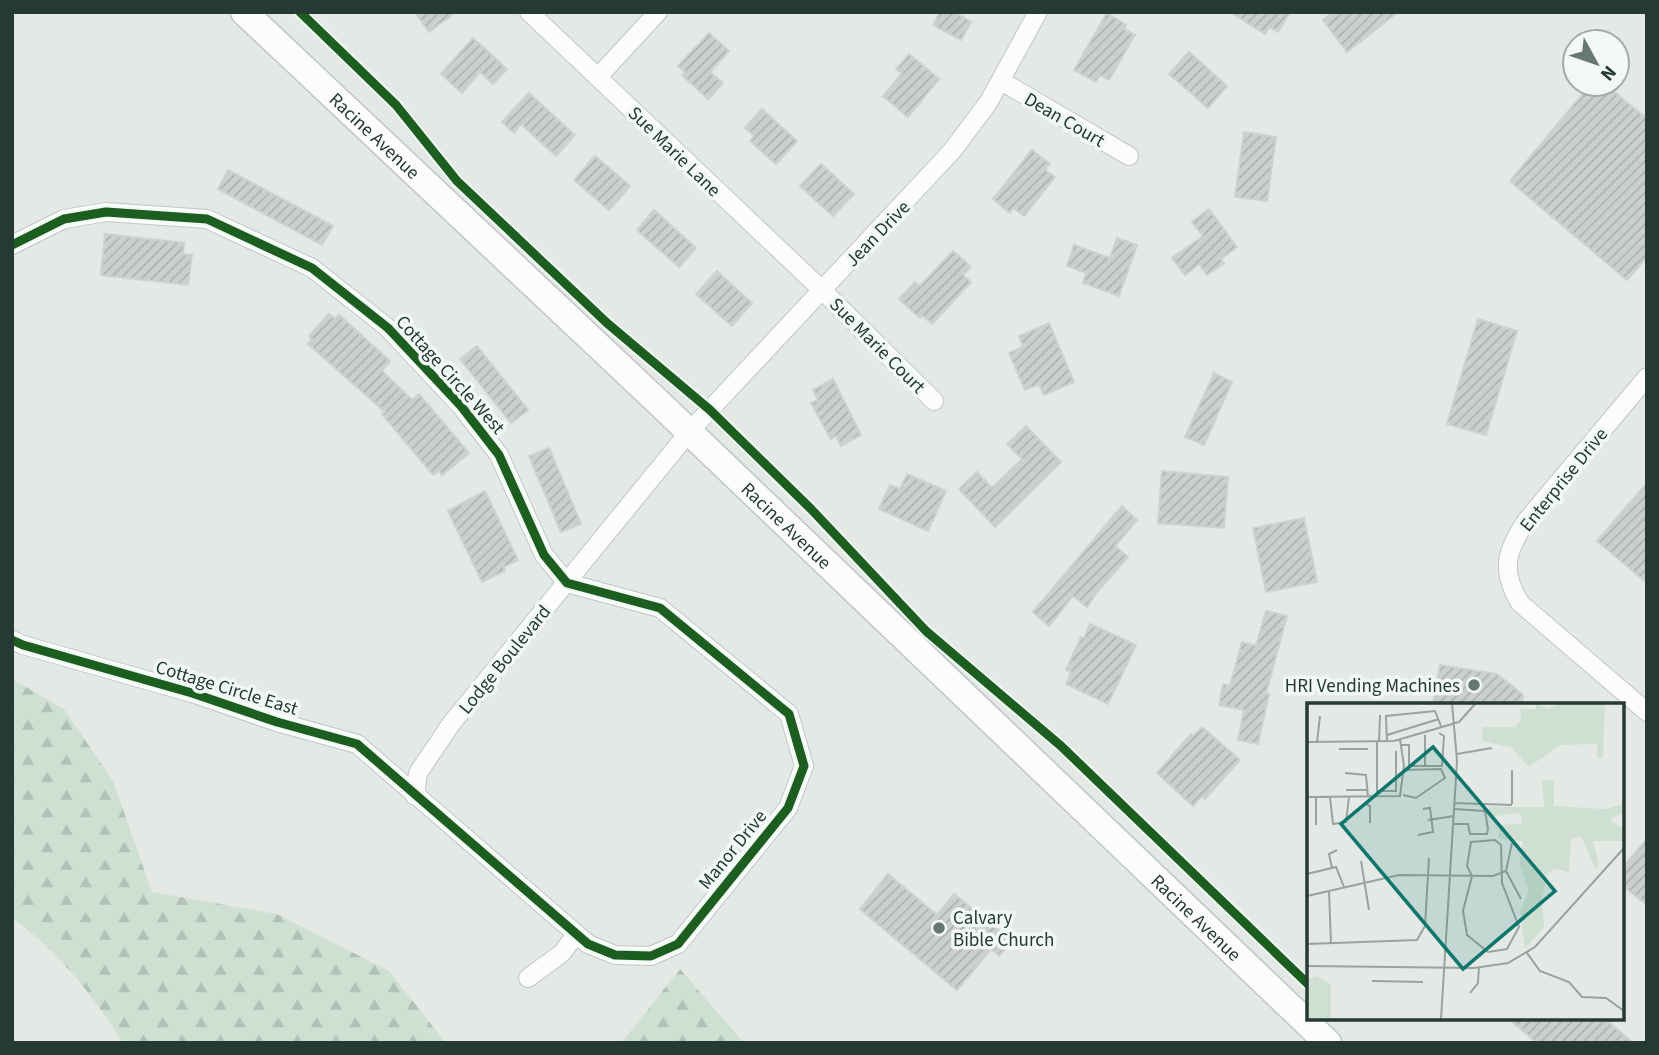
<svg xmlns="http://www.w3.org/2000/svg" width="1659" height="1055" viewBox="0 0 1659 1055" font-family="'Source Sans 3',sans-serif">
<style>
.forest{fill:url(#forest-firs)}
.building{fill:url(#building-hatch);stroke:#cdd2cf;stroke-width:2}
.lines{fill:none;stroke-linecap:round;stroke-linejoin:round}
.street-casing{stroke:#c1c6c3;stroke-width:20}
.secondary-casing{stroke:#c0c6c3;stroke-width:29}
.street{stroke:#fbfcfb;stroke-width:18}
.secondary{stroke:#fbfcfb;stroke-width:26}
.cycleway-casing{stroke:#f2f8f4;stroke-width:13}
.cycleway{stroke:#1b5e20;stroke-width:9}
.poi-dot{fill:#677771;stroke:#f2f8f4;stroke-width:2.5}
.labels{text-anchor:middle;stroke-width:7;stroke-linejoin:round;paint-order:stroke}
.street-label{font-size:19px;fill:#243a32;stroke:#f2f8f4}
.poi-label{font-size:19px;fill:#243a32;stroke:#f2f8f4;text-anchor:end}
.inset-road{fill:none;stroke:#97a39e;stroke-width:2}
.view{fill:#0f766e;fill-opacity:0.15;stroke:#0f766e;stroke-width:3.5}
.inset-edge{fill:none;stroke:#243a32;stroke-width:3.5}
</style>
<defs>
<pattern id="forest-firs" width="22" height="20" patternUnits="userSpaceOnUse" patternTransform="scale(1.75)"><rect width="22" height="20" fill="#cfe0d2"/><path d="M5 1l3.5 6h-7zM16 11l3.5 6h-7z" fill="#b2c1b5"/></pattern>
<pattern id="building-hatch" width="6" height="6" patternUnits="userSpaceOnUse" patternTransform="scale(1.75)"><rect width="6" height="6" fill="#cbd0ce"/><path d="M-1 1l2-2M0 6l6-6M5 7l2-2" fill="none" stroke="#aeb3b1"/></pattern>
</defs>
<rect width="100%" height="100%" fill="#e4e9e6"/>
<g class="forest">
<path d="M12,679L64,709L113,781L152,892L277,914L389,971L446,1043H123C94,996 57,950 12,918Z"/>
<polygon points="680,969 744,1043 621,1043"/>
</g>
<g class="building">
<polygon points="415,12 456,12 429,32"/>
<polygon points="940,12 954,12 971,22 961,40 933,25"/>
<polygon points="1230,12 1290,12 1278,32 1269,27 1265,34"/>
<polygon points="1333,12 1398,12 1347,52 1323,20"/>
<polygon points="1107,13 1126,25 1124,29 1135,35 1109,80 1100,75 1096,82 1074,70"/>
<polygon points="709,33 729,51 710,72 723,83 708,99 682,75 685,72 678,66"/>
<polygon points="473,38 507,69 493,84 480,72 462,93 441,74"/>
<polygon points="1189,52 1227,86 1208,108 1169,74"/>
<polygon points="909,54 939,79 908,117 883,96 902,73 896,69"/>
<polygon points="1591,84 1605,84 1647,119 1647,257 1627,280 1510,181"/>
<polygon points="529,93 575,135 556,156 521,124 514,133 502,122"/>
<polygon points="762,109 797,141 776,164 750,141 754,136 745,128"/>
<polygon points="1244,132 1276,137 1267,201 1235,197"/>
<polygon points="1032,150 1050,164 1045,170 1055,177 1024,216 1014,208 1010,213 993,199"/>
<polygon points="595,156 630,186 609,210 574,180"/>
<polygon points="821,164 854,194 833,216 800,186"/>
<polygon points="228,170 333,226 322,245 218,189"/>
<polygon points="1209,209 1237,247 1221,259 1224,263 1207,275 1199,264 1185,275 1172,258 1203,236 1192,222"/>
<polygon points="654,210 696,248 679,267 637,230"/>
<polygon points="105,234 184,243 183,254 192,255 188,285 101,275"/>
<polygon points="1117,238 1137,245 1119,296 1083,283 1086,273 1067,266 1074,245 1110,258"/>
<polygon points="953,251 971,267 963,275 971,282 932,324 922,315 920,318 899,299 915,282 920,286"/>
<polygon points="717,271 752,303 732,326 696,294"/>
<polygon points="329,314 335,319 339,315 390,361 382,371 412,400 419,394 469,453 442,475 439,471 433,475 382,414 385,412 308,344 312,339 309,336"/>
<polygon points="1478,319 1517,331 1486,435 1447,424"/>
<polygon points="1049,323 1074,382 1044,395 1039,384 1025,390 1009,353 1023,347 1019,336"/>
<polygon points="477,346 528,410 511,423 460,359"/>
<polygon points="1214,373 1232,382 1204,445 1185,437"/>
<polygon points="833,379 861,435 841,446 836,436 831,439 811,403 818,400 813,390"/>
<polygon points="1026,426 1061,462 995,527 959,489 977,472 992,488 1022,459 1007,444"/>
<polygon points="549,448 581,524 561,532 529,456"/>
<polygon points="1162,471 1228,477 1224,528 1158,523"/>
<polygon points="907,474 946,491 928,531 879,509 890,485 900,489"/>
<polygon points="1647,483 1647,583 1597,541"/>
<polygon points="485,491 518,560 504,567 505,571 482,582 448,511"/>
<polygon points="1122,506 1137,520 1115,546 1128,557 1097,592 1087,607 1073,596 1049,626 1033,612"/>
<polygon points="1304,518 1317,582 1266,592 1253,528"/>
<polygon points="1266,611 1287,616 1266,694 1269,694 1258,744 1238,740 1244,710 1219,705 1223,684 1230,686 1242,642 1256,646"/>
<polygon points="1090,624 1136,645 1108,704 1066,684 1071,672 1066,670 1081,637 1084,638"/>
<polygon points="1440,665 1497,674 1523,695 1522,705 1433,705"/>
<polygon points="1202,727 1240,760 1205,799 1202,796 1193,806 1157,773 1191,734 1193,736"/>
<polygon points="1647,839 1647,905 1622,885 1622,868"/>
<polygon points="888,874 937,915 954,894 1012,941 999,956 991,949 957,990 860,909"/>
<polygon points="1508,1018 1604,1018 1633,1043 1537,1043"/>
</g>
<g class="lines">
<defs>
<g id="street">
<polyline points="529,12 822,290 934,401"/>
<polyline points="598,77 658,12"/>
<polyline points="1001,81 1129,156"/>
<polyline points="12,245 64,219 106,212 207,219 312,268 388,328 461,406 499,455 544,555 567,583 660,608 789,714 804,766 788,808 678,944 651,956 615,955 588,944 357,744 277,722 192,693 23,645 12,640"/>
<path d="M1647,377L1527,520C1506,551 1500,570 1520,603L1647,712"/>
<polyline points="415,796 418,773 451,724 689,432 952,151 988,103 1038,12"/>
<polyline points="528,978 562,953 576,934"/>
</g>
<g id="secondary">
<path id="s1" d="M244,12L658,402L1328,1043"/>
</g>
</defs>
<use href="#street" class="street-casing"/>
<use href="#secondary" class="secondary-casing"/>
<use href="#street" class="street"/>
<use href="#secondary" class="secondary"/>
<defs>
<g id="cycleway">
<polyline points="300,12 396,105 457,181 607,323 710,410 811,509 926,631 1061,746 1309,985"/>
<polyline points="12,245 64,219 106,212 207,219 312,268 388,328 461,406 499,455 544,555 567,583 660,608 789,714 804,766 788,808 678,944 651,956 615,955 588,944 357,744 277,722 192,693 23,645 12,640"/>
</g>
</defs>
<use href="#cycleway" class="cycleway-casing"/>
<use href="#cycleway" class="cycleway"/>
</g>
<g class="poi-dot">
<circle cx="1474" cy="685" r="7"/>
<circle cx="939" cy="928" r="7"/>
</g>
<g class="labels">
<g class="street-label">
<text transform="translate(1065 119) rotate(30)" y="7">Dean Court</text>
<text dy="7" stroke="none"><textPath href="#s1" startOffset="180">Racine Avenue</textPath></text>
<text transform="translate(675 151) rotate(44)" y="7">Sue Marie Lane</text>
<text transform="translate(877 233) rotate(-46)" y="7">Jean Drive</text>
<text transform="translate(878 345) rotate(45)" y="7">Sue Marie Court</text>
<text transform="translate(451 374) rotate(48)" y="7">Cottage Circle West</text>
<text transform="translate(1563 479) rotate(-51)" y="7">Enterprise Drive</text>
<text dy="7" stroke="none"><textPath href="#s1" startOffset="747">Racine Avenue</textPath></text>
<text transform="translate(504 659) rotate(-51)" y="7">Lodge Boulevard</text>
<text transform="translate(227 687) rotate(17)" y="7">Cottage Circle East</text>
<text transform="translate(732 849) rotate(-51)" y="7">Manor Drive</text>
<text dy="7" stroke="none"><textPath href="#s1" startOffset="1314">Racine Avenue</textPath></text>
</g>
<g class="poi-label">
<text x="1460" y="692">HRI Vending Machines</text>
<text x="953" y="924" text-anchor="start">Calvary<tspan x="953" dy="22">Bible Church</tspan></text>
</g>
</g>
<g transform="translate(1307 703)">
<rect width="317" height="317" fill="#e4e9e6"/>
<path d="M10,273L24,282V316H0V276Z" fill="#cfe0d2"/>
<path d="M229,0L242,6L251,0H298L296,54L290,56V41L253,42L222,64L204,44L175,38L176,24H208L214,17L213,6H229ZM235,77H247V103L298,106L317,101V110L303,116L317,127V138H286L292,162L289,167L274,133L264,136L262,170L250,166L241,169L235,194L237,224L218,246L213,208L222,187L212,161L216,139L191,135L193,122L214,121L215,116L212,110L182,114V104H237Z" fill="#cfe0d2"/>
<path class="inset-road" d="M96,0H143M317,22V53M80,32L132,16M118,32V63M0,39L87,38L152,19L169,0M10,39L13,13M72,39L73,12M80,39L79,13L128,8L134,23M94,42H102V63M32,46H61M150,51L185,45M104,63H135L137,33L132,30M205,67V101M38,70L59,72L61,94M39,87H61M70,88H89V48M70,91V39M96,92L109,95L138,75L134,66L97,67M0,94L93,93L97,63L93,36M9,94V122M23,94L26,121L39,119L42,94M57,100L63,103V120M148,100L205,102M147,106L178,108L181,126M121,117L147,113M146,121H161L163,131H180L181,126M111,132L126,129L123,105L116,106M164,139L188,137L194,142L195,180L212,224L200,246L181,249L160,232L156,208L165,173L160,163ZM205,140L199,168L214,196M54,158L62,207M25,165L22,151L30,147M0,171L29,164L37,184M22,188L24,241M0,193L92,172L186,173L199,168M0,241L110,237L118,223L122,155M220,250L233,268L262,279L275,294L299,295L317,308M0,263L167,265L201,260L228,244L317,145M65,278L116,279M163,290L171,280L172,264M134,316L150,58L145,0"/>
<path class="view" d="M126,44L248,188L156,266L34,121Z"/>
<rect width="317" height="317" class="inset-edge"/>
</g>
<rect width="1659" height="1055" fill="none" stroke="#243a32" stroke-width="28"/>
<g transform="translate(1596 63) rotate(130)"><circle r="33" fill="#f2f8f4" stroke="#a0aca6" stroke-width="2"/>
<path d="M0-5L12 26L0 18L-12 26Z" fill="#677771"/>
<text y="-10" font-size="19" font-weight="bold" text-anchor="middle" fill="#243a32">N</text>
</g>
</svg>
